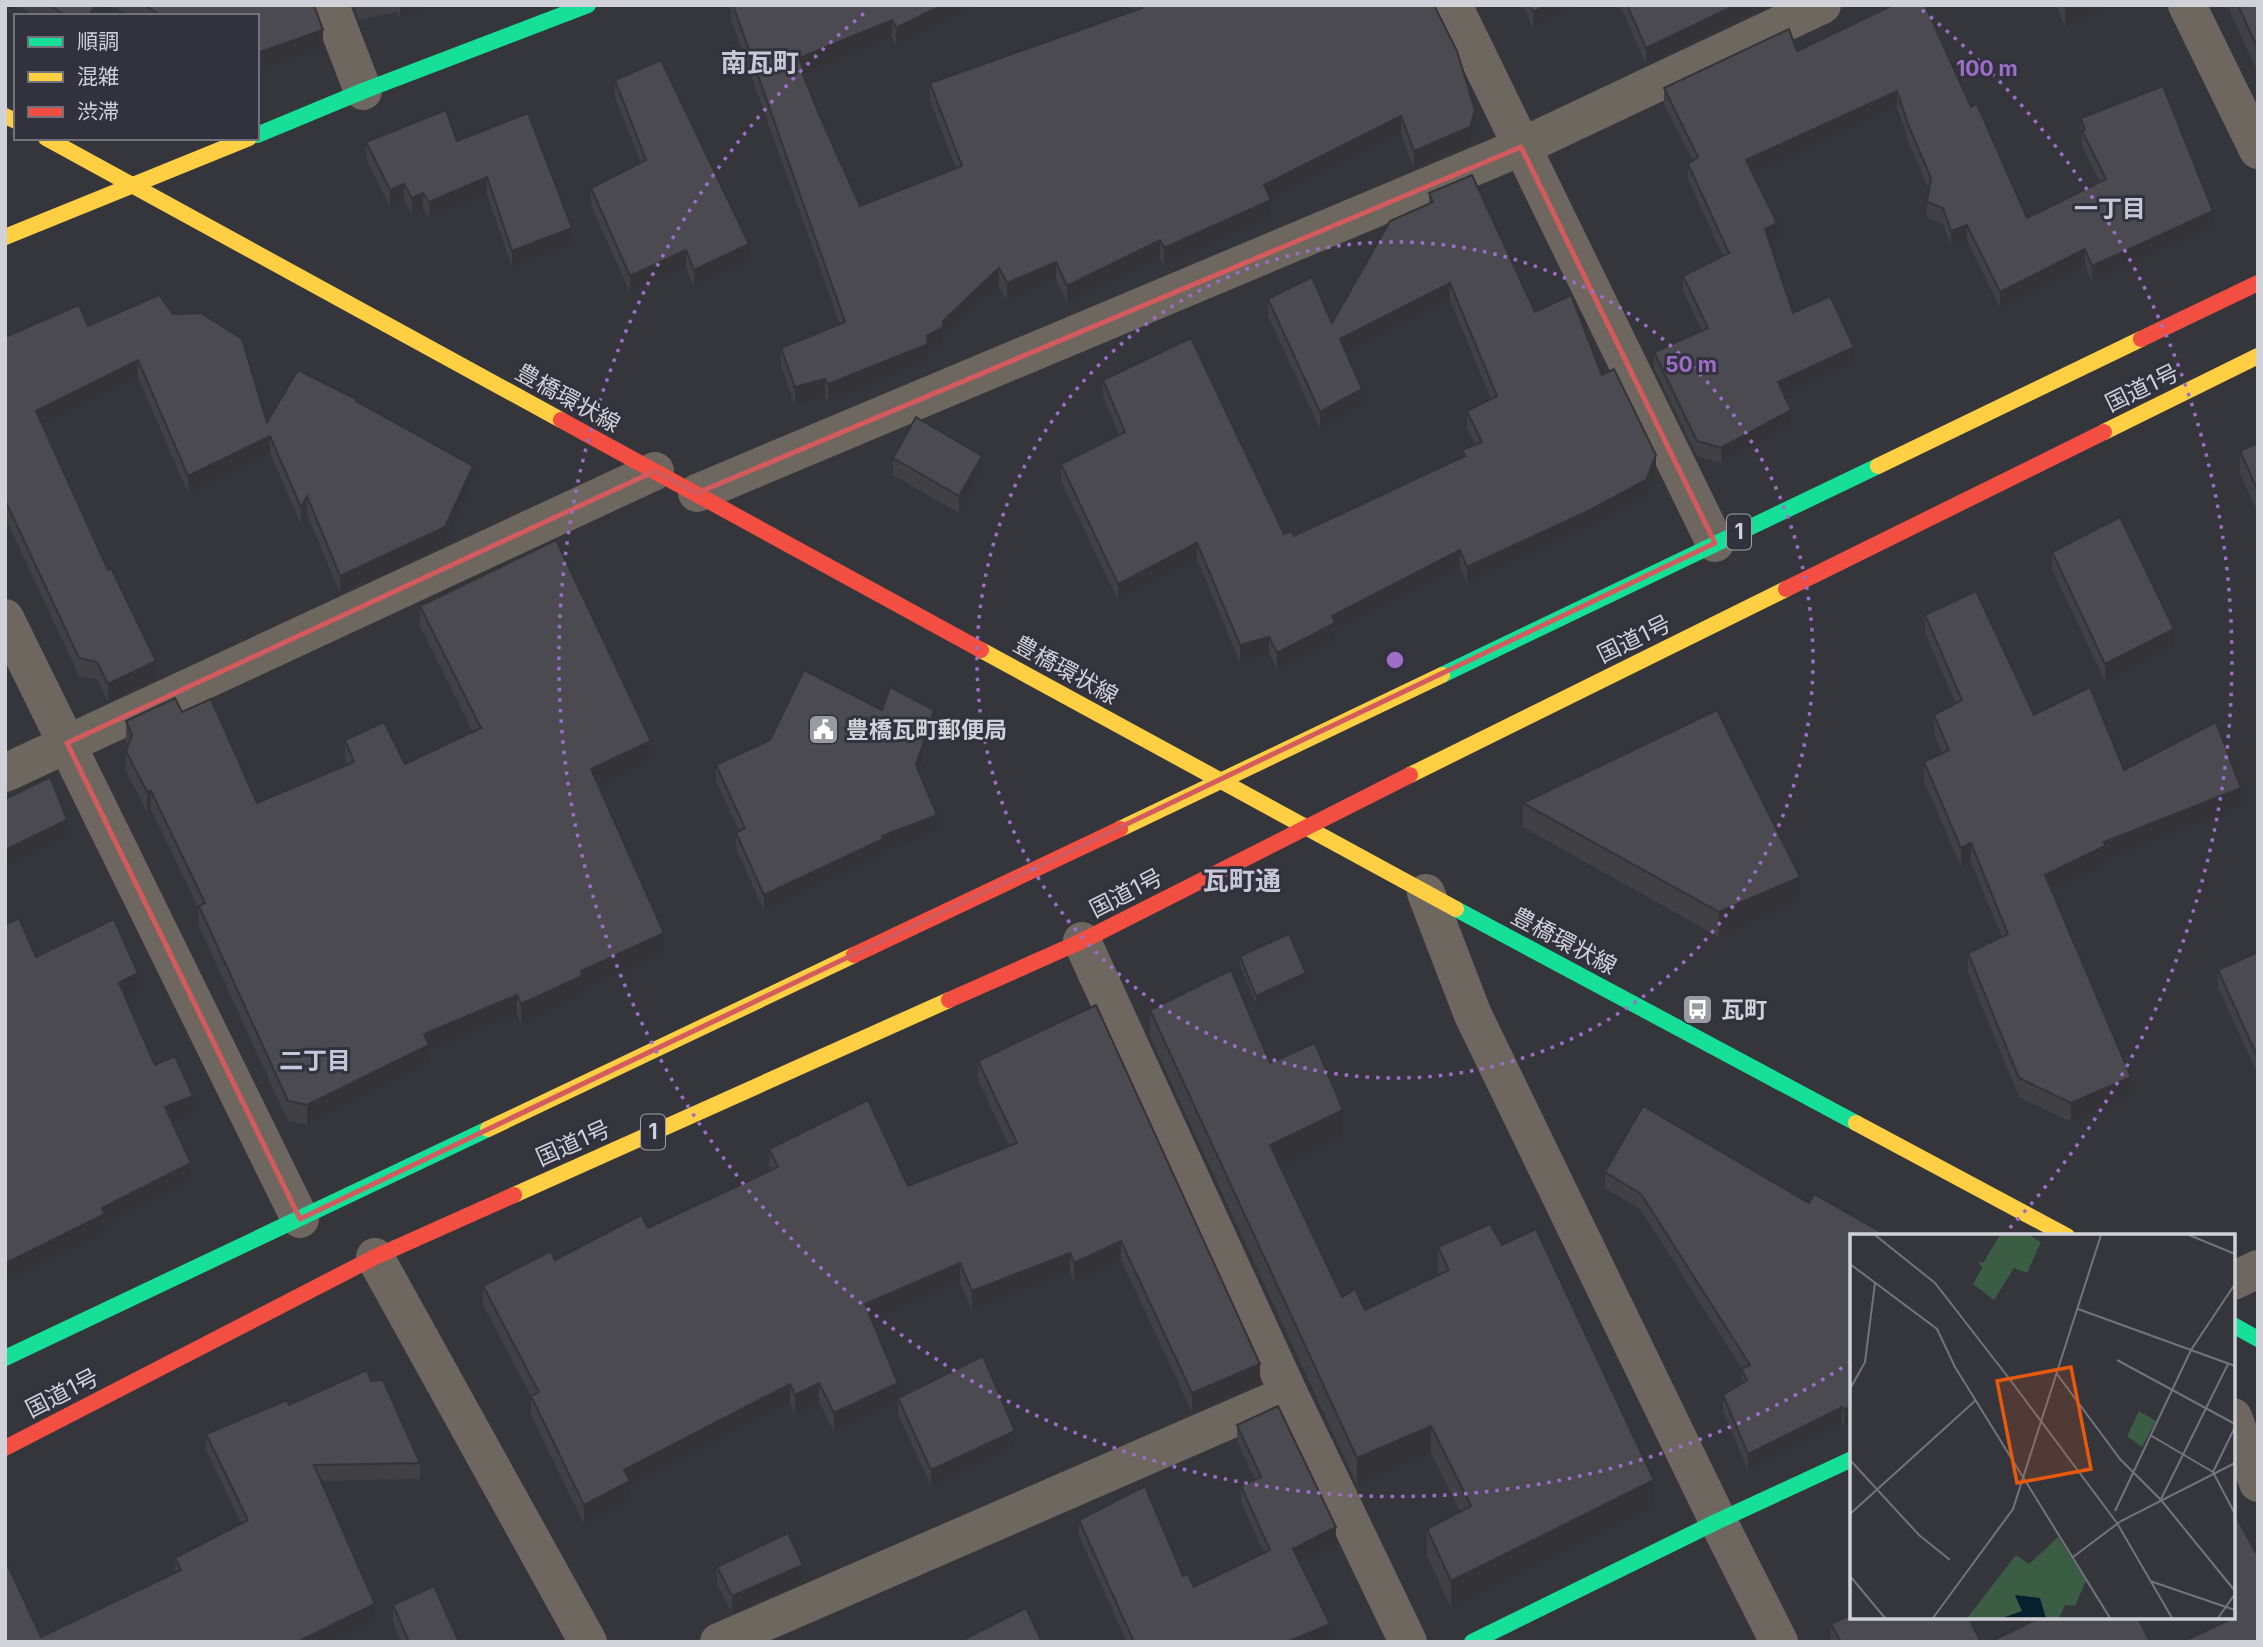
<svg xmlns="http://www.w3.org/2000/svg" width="2263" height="1647" viewBox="0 0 2263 1647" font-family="Inter,'Noto Sans JP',sans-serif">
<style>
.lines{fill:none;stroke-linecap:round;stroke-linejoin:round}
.street{stroke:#6e6760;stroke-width:38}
.fast{stroke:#16e098;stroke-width:16}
.slow{stroke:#ffcf43;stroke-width:16}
.jam{stroke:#f24e42;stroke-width:16}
.wall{fill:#404045}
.shaded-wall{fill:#343438}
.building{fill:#4a4a50;stroke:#343438;stroke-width:2}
.marked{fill:none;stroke:#d45b5d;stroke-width:5;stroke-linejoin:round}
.ring{fill:none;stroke:#9d6ec9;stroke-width:3.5;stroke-dasharray:3.5 7}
.labels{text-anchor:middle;stroke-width:6;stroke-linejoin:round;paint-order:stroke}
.shield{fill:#32323f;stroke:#a1a1ab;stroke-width:2}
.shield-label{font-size:21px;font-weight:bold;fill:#d1d1d9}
.street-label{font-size:23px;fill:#d1d1d9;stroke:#32323f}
.poi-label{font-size:23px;font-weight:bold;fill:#d1d1d9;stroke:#32323f;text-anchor:start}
.neighbourhood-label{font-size:24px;font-weight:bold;fill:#c7c7d7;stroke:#32323f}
.quarter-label{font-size:26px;font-weight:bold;fill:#c7c7d7;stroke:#32323f}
.inset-road{fill:none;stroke:#73737b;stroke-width:2}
.view{fill:#e8590c;fill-opacity:0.15;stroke:#e8590c;stroke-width:3.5}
.inset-edge{fill:none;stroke:#d1d1d9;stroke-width:3.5}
.centre{fill:#9d6ec9;stroke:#32323f;stroke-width:3.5}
.ring-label{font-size:21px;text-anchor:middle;font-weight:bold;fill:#9d6ec9;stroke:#32323f;stroke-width:6;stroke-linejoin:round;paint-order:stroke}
</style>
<rect width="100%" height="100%" fill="#35353c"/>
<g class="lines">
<g class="street">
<polyline points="330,5 363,91"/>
<polyline points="1453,5 1715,543"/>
<polyline points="2187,5 2258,150"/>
<polyline points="697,493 1521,147 1822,5"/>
<polyline points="5,618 300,1219"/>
<polyline points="5,773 655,471"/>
<polyline points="1426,893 1473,1015 1718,1521 1779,1642"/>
<polyline points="1082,941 1289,1394 1408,1642"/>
<polyline points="375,1257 588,1642"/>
<polyline points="2233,1281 2258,1269"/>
<polyline points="2233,1417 2258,1483"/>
<polyline points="719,1642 1289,1394"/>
</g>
<g class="fast">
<polyline points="257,135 363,91 588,5"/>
<polyline points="1442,675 1878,466"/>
<polyline points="1456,909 1856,1123"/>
<polyline points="2233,1325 2258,1339"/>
<polyline points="5,1358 488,1129"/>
<polyline points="1472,1642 1718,1521 1852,1459"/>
</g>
<g class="slow">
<polyline points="5,116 16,121"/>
<polyline points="46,138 561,420"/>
<polyline points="5,237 249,138"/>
<polyline points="2104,432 2258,356"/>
<polyline points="1878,466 2141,339"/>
<polyline points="981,650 1456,909"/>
<polyline points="1410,775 1786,589"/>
<polyline points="1120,829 1442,675"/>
<polyline points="1856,1123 2067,1236"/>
<polyline points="488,1129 854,955"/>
<polyline points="514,1195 949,1000"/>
</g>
<g class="jam">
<polyline points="2141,339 2258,283"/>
<polyline points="561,420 981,650"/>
<polyline points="1786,589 2104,432"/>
<polyline points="854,955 1120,829"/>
<polyline points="949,1000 1082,941 1410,775"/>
<polyline points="5,1448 375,1257 514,1195"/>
</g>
</g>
<g class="wall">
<polygon points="16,5 104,5 99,16 35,16"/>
<polygon points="111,5 314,5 323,48 257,72 257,16 130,16"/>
<polygon points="354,5 431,5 400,18 397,12 359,20"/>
<polygon points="731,5 980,5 896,45 892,37 804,74 804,78 822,121 860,206 956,168 930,101 930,83 1134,11 1131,5 1434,5 1475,128 1470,145 1414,168 1401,134 1270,199 1271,217 1164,266 1160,258 1067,303 1056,279 1007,301 999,286 943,338 943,345 928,353 928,361 828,402 825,397 795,405 781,366 781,348 840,324 731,19"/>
<polygon points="1523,5 1580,5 1533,28"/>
<polygon points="1620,5 1770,5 1646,64"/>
<polygon points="2056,5 2110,5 2065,27"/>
<polygon points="2227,5 2258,5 2258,73"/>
<polygon points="1797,51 1971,107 2027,218 2100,182 2082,146 2081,118 2213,226 2092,282 2085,265 2000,308 1967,240 1951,247 1943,224 1927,218 1927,202 1929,189 1909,143 1897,107 1752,173 1777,239 1769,243 1793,313 1854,363 1784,394 1791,425 1721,463 1697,456 1654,368 1654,352 1702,331 1683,291 1683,276 1723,256 1688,179 1688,164 1693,161 1664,104 1664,88"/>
<polygon points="615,80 749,261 694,287 686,267 630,293 591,205 591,188 641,163 615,97"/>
<polygon points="457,141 572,245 512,267 487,194 429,218 423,209 412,214 404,200 390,207 366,158 366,142"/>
<polygon points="1429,193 1535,312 1602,375 1656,471 1646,497 1588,528 1467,583 1460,567 1335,631 1335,640 1277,670 1269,653 1240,662 1197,559 1118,600 1061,481 1061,464 1119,435 1103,396 1103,380 1284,534 1294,536 1462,458 1462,450 1476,445 1467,428 1467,411 1491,399 1450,300 1346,353 1362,405 1320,429 1268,316 1268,299 1332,323 1429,204"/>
<polygon points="173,314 267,422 356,402 473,483 445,545 340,593 307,514 301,524 270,453 188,493 138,377 42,425 156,679 108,701 97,679 79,676 5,517 5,337"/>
<polygon points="2258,443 2258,513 2240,474 2240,451"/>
<polygon points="893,458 982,473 959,513 893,475"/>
<polygon points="2052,552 2174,646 2105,681 2052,569"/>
<polygon points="420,606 651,761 598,785 664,953 582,990 582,996 521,1024 517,1014 429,1051 429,1064 307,1125 288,1121 199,926 199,909 151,810 147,812 126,771 126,751 128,746 126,741 126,721 182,712 257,803 347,765 345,760 345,740 405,764 473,732 420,626"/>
<polygon points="1925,615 2034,715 2124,770 2241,807 2105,860 2105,865 2051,891 2131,1095 2071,1122 2019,1097 1968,972 1968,953 2002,937 1971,862 1961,867 1924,781 1924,762 1943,753 1934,734 1934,715 1956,704 1925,633"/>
<polygon points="882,710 934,726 919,772 937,831 883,852 883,855 764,911 736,848 736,833 739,831 716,781 716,765"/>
<polygon points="1523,803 1800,901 1719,937 1523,827"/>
<polygon points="2258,952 2258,1075 2218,987 2218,970"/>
<polygon points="1240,956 1306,982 1256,1004 1240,965"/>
<polygon points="1150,1010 1343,1137 1281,1167 1342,1297 1365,1310 1438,1275 1438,1247 1654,1507 1451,1608 1427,1556 1427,1529 1460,1512 1431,1453 1357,1485 1150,1037"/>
<polygon points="978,1061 1260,1383 1192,1412 1121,1260 1074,1282 1070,1272 972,1310 960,1282 872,1320 898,1402 834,1432 819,1402 795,1414 790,1403 630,1486 630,1500 584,1524 531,1415 531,1396 483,1305 483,1286 648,1228 771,1171 769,1168 769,1149 908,1186 1009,1146 978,1080"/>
<polygon points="1605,1172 1809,1203 1888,1236 1844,1427 1842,1423 1748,1470 1723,1411 1723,1395 1741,1384 1742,1369 1641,1210 1605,1188"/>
<polygon points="371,1381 420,1463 420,1479 321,1481 375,1620 41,1637 175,1573 175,1558 241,1523 206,1450 206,1434 289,1405"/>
<polygon points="898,1398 1015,1447 931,1486 898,1414"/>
<polygon points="1237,1425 1336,1543 1299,1562 1330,1640 1325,1642 1127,1642 1079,1536 1079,1520 1183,1576 1194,1587 1264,1553 1241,1502 1241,1486 1255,1480 1237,1441"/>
<polygon points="717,1567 803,1582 732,1613 717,1584"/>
<polygon points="393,1605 459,1642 401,1642 393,1622"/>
<polygon points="2223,1617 2233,1617 2258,1642 2226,1622"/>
<polygon points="1831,1624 1981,1642 1831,1642"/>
</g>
<g class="shaded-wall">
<polygon points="95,5 104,5 99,16 89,16"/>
<polygon points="400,5 431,5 400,18"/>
<polygon points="943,5 980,5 896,45 896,28"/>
<polygon points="1547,5 1580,5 1533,28 1533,12"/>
<polygon points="1736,5 1770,5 1646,64 1646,48"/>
<polygon points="2065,5 2110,5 2065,27"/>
<polygon points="892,20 892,37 804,74 804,89 799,58"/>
<polygon points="323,30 323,48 257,72 257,53"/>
<polygon points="1897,91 1897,107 1746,176 1746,160"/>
<polygon points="1475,110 1475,128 1470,145 1414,168 1414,151"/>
<polygon points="1401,116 1401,134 1264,202 1264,185"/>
<polygon points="487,177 487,194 429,218 429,202"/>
<polygon points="404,184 404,200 390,207 390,190"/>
<polygon points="423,193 423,209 412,214 412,198"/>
<polygon points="1271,200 1271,217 1164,266 1164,248"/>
<polygon points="2213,211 2213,226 2092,282 2092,266"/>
<polygon points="1777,223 1777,239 1765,245 1765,229"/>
<polygon points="1967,225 1967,240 1951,247 1951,231"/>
<polygon points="572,228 572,245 512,267 512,251"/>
<polygon points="1160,240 1160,258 1067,303 1067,286"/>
<polygon points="749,244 749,261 694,287 694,270"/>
<polygon points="2085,249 2085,265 2000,308 2000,292"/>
<polygon points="686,250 686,267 630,293 630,276"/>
<polygon points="1056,262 1056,279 1007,301 1007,283"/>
<polygon points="999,268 999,286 943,338 943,345 928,353 928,361 828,402 828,384 927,336"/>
<polygon points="1450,283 1450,300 1340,356 1340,339"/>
<polygon points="1854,347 1854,363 1778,397 1778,382"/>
<polygon points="138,360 138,377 36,428 36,411"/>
<polygon points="825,379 825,397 795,405 795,387"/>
<polygon points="1362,389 1362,405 1320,429 1320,412"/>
<polygon points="1791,410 1791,425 1721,463 1721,448"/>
<polygon points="270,436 270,453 188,493 188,476"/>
<polygon points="1656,455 1656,471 1646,497 1588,528 1467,583 1467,567"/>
<polygon points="982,456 982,473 959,513 959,496"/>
<polygon points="473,466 473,483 445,545 340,593 340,576"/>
<polygon points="307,496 307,514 301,524 301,507"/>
<polygon points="1197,543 1197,559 1118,600 1118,584"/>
<polygon points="1460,550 1460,567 1335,631 1335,640 1277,670 1277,653 1332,616"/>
<polygon points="2174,629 2174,646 2105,681 2105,664"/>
<polygon points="1269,637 1269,653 1240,662 1240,645"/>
<polygon points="156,661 156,679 108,701 108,684"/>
<polygon points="934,710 934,726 916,780 916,765"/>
<polygon points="651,741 651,761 591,789 591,769"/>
<polygon points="2241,788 2241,807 2105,860 2105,865 2045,894 2045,875 2104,842"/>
<polygon points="151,791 151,810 147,812 147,792"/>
<polygon points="937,815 937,831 883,852 883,855 764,911 764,895 882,836"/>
<polygon points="67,820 67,837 5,866 5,850"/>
<polygon points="1971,843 1971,862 1961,867 1961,848"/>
<polygon points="1800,877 1800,901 1719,937 1719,912"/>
<polygon points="664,933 664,953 582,990 582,996 521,1024 521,1004 581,971"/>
<polygon points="138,973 138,990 119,1000 119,983"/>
<polygon points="1306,973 1306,982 1256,1004 1256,996"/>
<polygon points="517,995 517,1014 429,1051 429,1064 307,1125 307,1105 424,1034"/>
<polygon points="2131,1077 2131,1095 2071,1122 2071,1103"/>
<polygon points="193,1096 193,1113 165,1125 165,1107"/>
<polygon points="1343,1110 1343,1137 1270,1172 1270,1145"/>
<polygon points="191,1163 191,1180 105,1224 105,1232 6,1281 6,1263 102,1208"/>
<polygon points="1121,1241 1121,1260 1074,1282 1074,1263"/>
<polygon points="1070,1253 1070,1272 972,1310 972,1291"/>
<polygon points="960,1263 960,1282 865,1323 865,1304"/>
<polygon points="1260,1364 1260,1383 1192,1412 1192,1393"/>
<polygon points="819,1383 819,1402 795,1414 795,1395"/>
<polygon points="898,1383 898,1402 834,1432 834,1413"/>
<polygon points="790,1384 790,1403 630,1486 630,1500 584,1524 584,1505 624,1470"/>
<polygon points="1852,1406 1852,1423 1844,1427 1844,1410"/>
<polygon points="1842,1407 1842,1423 1748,1470 1748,1454"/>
<polygon points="1431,1426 1431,1453 1357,1485 1357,1458"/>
<polygon points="1015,1431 1015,1447 931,1486 931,1470"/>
<polygon points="1654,1480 1654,1507 1451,1608 1451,1581"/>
<polygon points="1336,1527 1336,1543 1293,1566 1293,1549"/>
<polygon points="803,1565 803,1582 732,1613 732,1596"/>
<polygon points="375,1604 375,1620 331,1642 297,1642"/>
<polygon points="1330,1624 1330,1640 1325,1642 1287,1642"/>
</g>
<g class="building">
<polygon points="49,5 95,5 89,16 67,16"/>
<polygon points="144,5 314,5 323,30 257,53 257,16 162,16"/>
<polygon points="733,5 943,5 896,28 892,20 799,58 804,71 802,72 822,121 860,206 962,166 930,83 1142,8 1140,5 1434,5 1457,51 1475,110 1470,127 1414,151 1401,116 1264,185 1271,200 1164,248 1160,240 1067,286 1056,262 1007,283 999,268 943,321 943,327 927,336 928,344 828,384 825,379 795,387 781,348 845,322"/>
<polygon points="1530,5 1547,5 1533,12"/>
<polygon points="1627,5 1736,5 1646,48"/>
<polygon points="1893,5 1925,5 1971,107 1977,104 2027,218 2106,179 2082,131 2085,130 2081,118 2163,86 2213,211 2092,266 2085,249 2000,292 1967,225 1951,231 1943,208 1927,202 1931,178 1909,127 1897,91 1746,160 1777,223 1765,229 1793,313 1830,296 1854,347 1778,382 1791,410 1721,448 1697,441 1654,352 1708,328 1683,276 1729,253 1688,164 1698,157 1664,88 1789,29 1797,51"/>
<polygon points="2238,5 2258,5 2258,49"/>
<polygon points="661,60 749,244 694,270 686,250 630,276 591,188 646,160 615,80"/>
<polygon points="446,110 457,141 528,113 572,228 512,251 487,177 429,202 423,193 412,198 404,184 390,190 366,142"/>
<polygon points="1472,175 1535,312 1571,295 1602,375 1614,369 1656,455 1646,480 1588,511 1467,567 1460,550 1332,616 1335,623 1277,653 1269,637 1240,645 1197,543 1118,584 1061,464 1125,432 1103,380 1191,338 1284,534 1292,531 1294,536 1465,456 1462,450 1482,442 1467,411 1497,396 1450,283 1340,339 1362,389 1320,412 1268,299 1312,277 1332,323 1390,221 1433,202 1429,193"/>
<polygon points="159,295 173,314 201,313 242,339 267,422 298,370 356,399 356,401 473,466 445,527 340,576 307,496 301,507 270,436 188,476 138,360 36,411 108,570 111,568 156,661 108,684 97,662 79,658 5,500 5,337 79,305 88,326"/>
<polygon points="916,417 982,456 959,496 893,458"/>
<polygon points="2258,443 2258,491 2240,451"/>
<polygon points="2120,517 2174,629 2105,664 2052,552"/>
<polygon points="556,540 651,741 591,769 664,933 581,971 582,976 521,1004 517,995 424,1034 429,1045 307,1105 288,1101 199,906 205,903 151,791 147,792 126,751 132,735 126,721 175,698 182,712 211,699 257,803 354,762 345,740 384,722 405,764 481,728 420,606"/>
<polygon points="1976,591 2034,715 2090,687 2124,770 2216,722 2241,788 2104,842 2105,846 2045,875 2131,1077 2071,1103 2019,1078 1968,953 2008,934 1971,843 1961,848 1924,762 1949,750 1934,715 1962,700 1925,615"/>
<polygon points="804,670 882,710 890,687 934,710 916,765 937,815 882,836 883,839 764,895 736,833 745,828 716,765 770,740"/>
<polygon points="1717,710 1800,877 1719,912 1523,803"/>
<polygon points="50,777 67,820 5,850 5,799"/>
<polygon points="19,918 36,957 114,919 138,973 119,983 155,1065 175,1056 193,1096 165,1107 191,1163 102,1208 105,1214 6,1263 5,925"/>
<polygon points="1289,934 1306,973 1256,996 1240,956"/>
<polygon points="2258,952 2258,1058 2218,970"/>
<polygon points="1231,970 1270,1063 1315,1043 1343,1110 1270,1145 1342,1297 1355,1289 1365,1310 1449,1270 1438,1247 1490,1224 1502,1245 1536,1229 1654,1480 1451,1581 1427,1529 1471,1506 1431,1426 1357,1458 1150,1010"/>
<polygon points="1096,1005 1260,1364 1192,1393 1121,1241 1074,1263 1070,1253 972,1291 960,1263 865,1304 898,1383 834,1413 819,1383 795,1395 790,1384 624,1470 630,1481 584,1505 531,1396 539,1392 483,1286 551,1251 555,1260 641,1215 648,1228 778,1167 769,1149 868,1100 908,1186 1017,1143 978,1061"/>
<polygon points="1643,1106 1809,1203 1814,1194 1888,1236 1852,1236 1852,1406 1844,1410 1842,1407 1748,1454 1723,1395 1747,1380 1741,1369 1750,1365 1641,1194 1605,1172"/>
<polygon points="983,1356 1015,1431 931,1470 898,1398"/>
<polygon points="367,1370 371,1381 383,1380 420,1463 314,1465 375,1604 297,1642 5,1642 5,1559 41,1637 181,1570 175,1558 248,1520 206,1434 287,1400 289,1405"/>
<polygon points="1278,1406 1336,1527 1293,1549 1330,1624 1287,1642 1134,1642 1079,1520 1145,1486 1183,1576 1188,1574 1194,1587 1270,1550 1241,1486 1261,1477 1237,1425"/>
<polygon points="2233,1511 2258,1556 2258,1642 2182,1642 2233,1618"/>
<polygon points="788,1533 803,1565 732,1596 717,1567"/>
<polygon points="434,1586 459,1642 409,1642 393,1605"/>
<polygon points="1026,1608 1042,1642 959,1642"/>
<polygon points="1852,1614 1852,1617 1968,1617 1981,1642 1841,1642 1831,1624"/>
<polygon points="2041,1617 2138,1617 2150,1642 1990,1642"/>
</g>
<path class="marked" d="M1521,147L1715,543L300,1219L67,743L655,471L697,493Z"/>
<g class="ring">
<circle cx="1395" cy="660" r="418"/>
<path d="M1851 1362A837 837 0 0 1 868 10M1922 10A837 837 0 0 1 2007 1231"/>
</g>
<defs>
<symbol id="civic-square" viewBox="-11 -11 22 22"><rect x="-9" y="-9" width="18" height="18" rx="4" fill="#9a9aa2" stroke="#32323f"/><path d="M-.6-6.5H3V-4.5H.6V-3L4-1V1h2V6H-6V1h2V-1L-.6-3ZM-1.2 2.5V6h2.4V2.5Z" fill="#fff"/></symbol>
<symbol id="bus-square" viewBox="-11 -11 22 22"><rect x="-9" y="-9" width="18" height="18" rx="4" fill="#9a9aa2" stroke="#32323f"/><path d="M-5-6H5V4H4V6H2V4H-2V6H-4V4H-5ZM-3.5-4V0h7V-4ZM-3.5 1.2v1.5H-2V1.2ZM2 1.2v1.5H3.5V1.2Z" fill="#fff"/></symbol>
</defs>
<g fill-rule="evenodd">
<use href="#civic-square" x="806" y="712" width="35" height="35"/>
<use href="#bus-square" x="1680" y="992" width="35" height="35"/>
</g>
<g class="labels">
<g class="shield">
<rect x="1727" y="514.5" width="24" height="35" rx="5"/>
<rect x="641" y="1114.5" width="24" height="35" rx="5"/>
</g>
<g class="shield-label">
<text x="1739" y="539">1</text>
<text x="653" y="1139">1</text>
</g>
<g class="street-label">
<text transform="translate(2142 388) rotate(-26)" y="8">国道1号</text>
<text transform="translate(568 398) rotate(29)" y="8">豊橋環状線</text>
<text transform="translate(1634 639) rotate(-26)" y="8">国道1号</text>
<text transform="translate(1066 670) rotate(29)" y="8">豊橋環状線</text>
<text transform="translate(1126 893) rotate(-27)" y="8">国道1号</text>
<text transform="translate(1564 941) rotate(28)" y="8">豊橋環状線</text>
<text transform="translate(573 1143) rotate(-24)" y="8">国道1号</text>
<text transform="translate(62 1393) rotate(-27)" y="8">国道1号</text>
</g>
<g class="poi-label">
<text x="846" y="738">豊橋瓦町郵便局</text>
<text x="1721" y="1018">瓦町</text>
</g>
<g class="neighbourhood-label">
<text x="2110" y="217">一丁目</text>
<text x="315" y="1069">二丁目</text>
</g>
<g class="quarter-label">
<text x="760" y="72">南瓦町</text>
<text x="1242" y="890">瓦町通</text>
</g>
</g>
<g transform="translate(1850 1234)">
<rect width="385" height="385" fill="#35353c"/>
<path d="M150,1H179L191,8L177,39L164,34L144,66L123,50L132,34L128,27L133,29ZM289,177L306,187L292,213L277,202ZM208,303L236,347L225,372L215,371L209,384H117L166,321L179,330Z" fill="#3b5d43"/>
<path d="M165,361L190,364L196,384H152L172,377Z" fill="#08202e"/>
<path class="inset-road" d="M25,1L85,49L158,143L267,289L322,384M339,1L385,20M0,30L87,95L105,133L260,384M228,75L385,132M267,126L385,190M207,140L270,225L311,266L385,357M0,155L15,128L25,49M385,193L363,238L385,280M300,201L363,238M0,226L69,301L100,326M311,265L378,130M265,277L341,116L385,50M0,280L126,166M223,323L271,287L385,229M0,342L35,384M300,347L385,376M83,384L163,275L251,1M368,384L385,360"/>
<path class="view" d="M221,133L241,235L167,249L147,147Z"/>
<rect width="385" height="385" class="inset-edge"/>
</g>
<circle cx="1395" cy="660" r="10" class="centre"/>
<g class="ring-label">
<text x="1987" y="76">100 m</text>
<text x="1691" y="372">50 m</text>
</g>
<rect width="2263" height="1647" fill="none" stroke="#d1d1d9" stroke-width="14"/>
<rect x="14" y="14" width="245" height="126" fill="#32323f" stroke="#72727d" stroke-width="2"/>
<rect x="28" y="37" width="35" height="10" fill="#16e098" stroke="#72727d" stroke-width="2"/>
<text x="77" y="49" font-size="21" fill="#d1d1d9">順調</text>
<rect x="28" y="72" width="35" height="10" fill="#ffcf43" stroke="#72727d" stroke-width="2"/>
<text x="77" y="84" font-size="21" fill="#d1d1d9">混雑</text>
<rect x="28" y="107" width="35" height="10" fill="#f24e42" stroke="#72727d" stroke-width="2"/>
<text x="77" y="119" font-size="21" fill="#d1d1d9">渋滞</text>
</svg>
